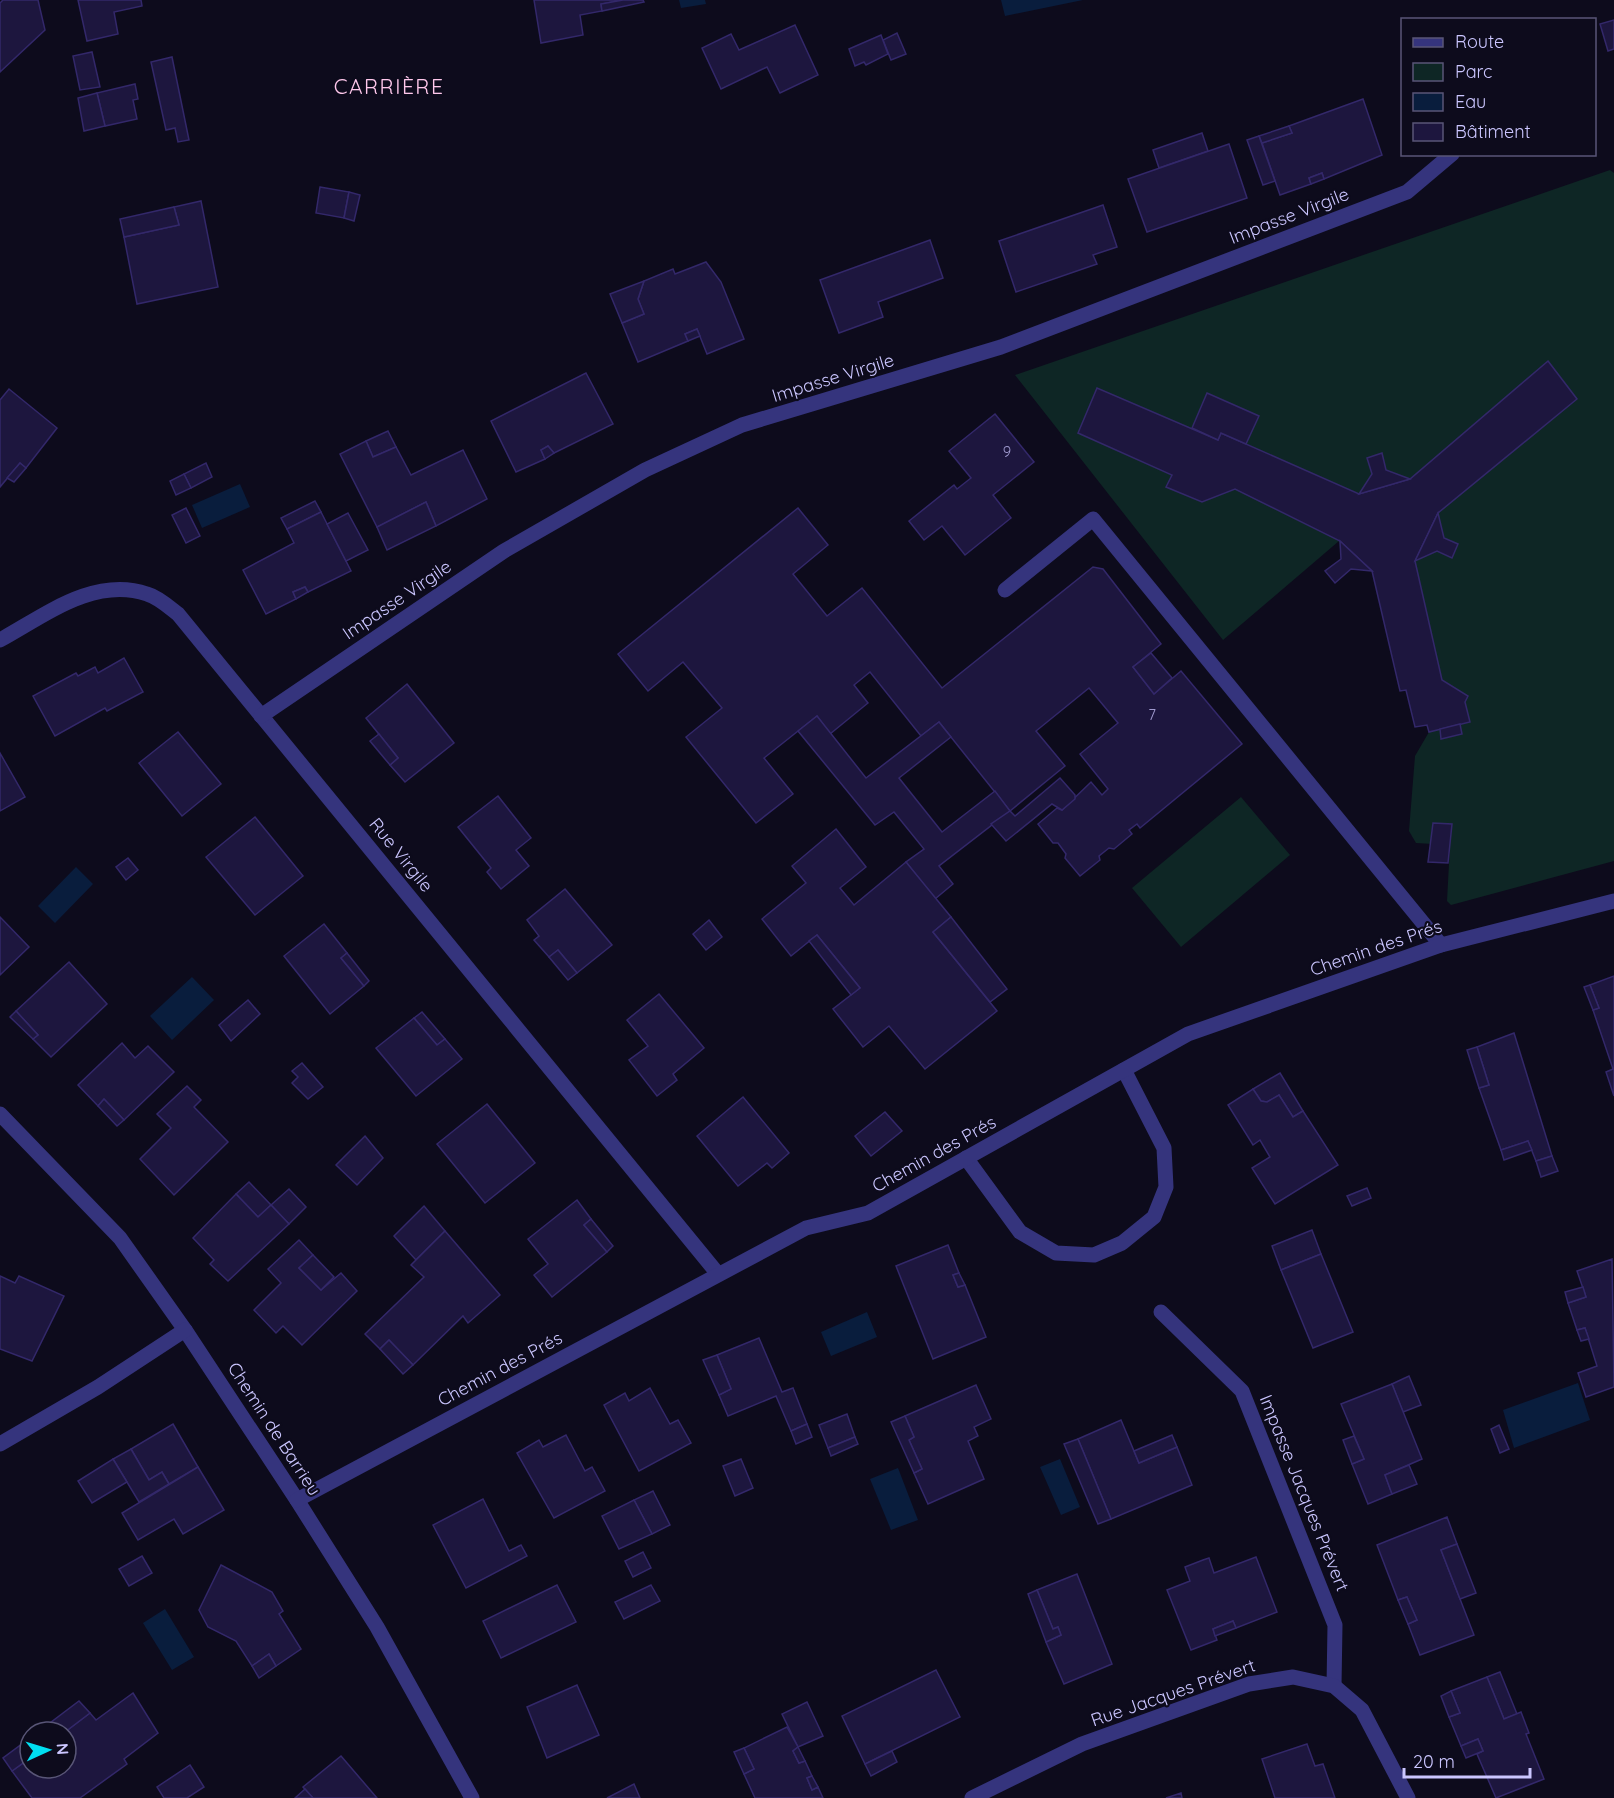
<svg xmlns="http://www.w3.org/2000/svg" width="1614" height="1798" viewBox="0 0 1614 1798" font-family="Quicksand,sans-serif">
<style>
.green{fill:#0e2625}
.water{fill:#091d3d}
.building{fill:#1d163e;stroke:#33286a;stroke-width:1.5}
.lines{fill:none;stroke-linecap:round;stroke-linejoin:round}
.service{stroke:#35347d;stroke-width:15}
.minor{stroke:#35347d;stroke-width:15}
.labels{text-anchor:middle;stroke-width:4.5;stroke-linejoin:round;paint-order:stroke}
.number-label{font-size:15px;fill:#a09acf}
.street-label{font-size:18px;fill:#cbc6ff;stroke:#0d0b1c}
.quarter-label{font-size:21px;letter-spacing:1.5px;fill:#ffc8ec;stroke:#0d0b1c}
</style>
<rect width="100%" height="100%" fill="#0d0b1c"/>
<g class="green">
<polygon points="1610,170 1614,173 1614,861 1451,905 1447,901 1450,845 1416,843 1409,831 1415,756 1429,732 1426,725 1415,727 1407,690 1400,691 1372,571 1351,569 1335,583 1325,571 1341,559 1339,541 1223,640 1015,375"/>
<polygon points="1241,797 1290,855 1181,947 1132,888"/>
</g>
<g class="water">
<polygon points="679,0 705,0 706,4 681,8"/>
<polygon points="1001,0 1083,0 1005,16"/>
<polygon points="240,484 250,507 202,528 192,505"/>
<polygon points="76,867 93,884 55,923 38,906"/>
<polygon points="192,977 214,1000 172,1040 150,1016"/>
<polygon points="867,1312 877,1337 831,1356 821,1332"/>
<polygon points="1578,1383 1590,1420 1514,1448 1503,1410"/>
<polygon points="1060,1459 1080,1507 1061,1515 1040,1467"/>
<polygon points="898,1468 918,1520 891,1530 870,1479"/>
<polygon points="165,1609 194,1657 172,1670 143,1623"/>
</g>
<g class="building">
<polygon points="3,0 38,0 45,30 0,72 0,3"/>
<polygon points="78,0 141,0 142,6 114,12 118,34 87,41"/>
<polygon points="534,0 623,0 601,4 602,11 580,15 583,35 541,43"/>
<polygon points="623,0 643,0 644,2 602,11 601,4"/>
<polygon points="1614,20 1614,49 1608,51 1600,24"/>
<polygon points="795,25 818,75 780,93 767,67 721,89 702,48 731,34 739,50"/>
<polygon points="897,33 906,54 891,60 883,40"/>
<polygon points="881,35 888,54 866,65 864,62 855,66 849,49"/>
<polygon points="92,52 100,87 80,90 73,56"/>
<polygon points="172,57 189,140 178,142 175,128 166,130 151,62"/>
<polygon points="135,84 138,99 133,100 137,119 105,126 97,93"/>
<polygon points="97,93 105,126 84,131 78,98"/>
<polygon points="1363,99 1382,155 1324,179 1322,173 1309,178 1311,184 1280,195 1262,143 1292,133 1289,126"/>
<polygon points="1289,126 1292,133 1262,143 1259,136"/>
<polygon points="1202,133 1208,151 1159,168 1153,150"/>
<polygon points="1259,136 1275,181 1263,185 1247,140"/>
<polygon points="1229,144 1247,198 1147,232 1128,179"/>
<polygon points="1322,173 1324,179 1311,184 1309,178"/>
<polygon points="320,187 349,192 344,218 316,213"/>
<polygon points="349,192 360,195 354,221 344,218"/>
<polygon points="201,201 218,287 137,304 124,237 179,225 174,207"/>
<polygon points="1103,205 1117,247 1093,255 1097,264 1016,292 999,241"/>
<polygon points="174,207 179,225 124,237 120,219"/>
<polygon points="930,240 943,278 878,302 883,317 839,333 820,280"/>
<polygon points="706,262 721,282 744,339 707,354 697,329 685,334 688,341 638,362 622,323 644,314 638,299 644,281 673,269 675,274"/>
<polygon points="644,281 638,299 644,314 622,323 610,294"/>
<polygon points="697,329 700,336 688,341 685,334"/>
<polygon points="1548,361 1577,399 1438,513 1415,561 1442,680 1468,696 1465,702 1470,722 1429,732 1427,725 1415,727 1406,690 1400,691 1372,571 1340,541 1235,489 1202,502 1166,487 1172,475 1078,433 1097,388 1218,440 1221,433 1359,494 1410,479"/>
<polygon points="586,373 613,424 554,453 548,446 541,450 545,459 516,472 491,421"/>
<polygon points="9,389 57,428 26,468 20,463 0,487 0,400"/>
<polygon points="1207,393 1259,416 1246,444 1221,433 1218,440 1192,428"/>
<polygon points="995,414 1034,462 993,495 1011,518 965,555 942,526 924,540 909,521 954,485 957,489 971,478 949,451"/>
<polygon points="388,431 396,447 373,457 366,441"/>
<polygon points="366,441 373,457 396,447 411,475 463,450 487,499 436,526 426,502 377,527 340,454"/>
<polygon points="548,446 554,453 545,459 541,450"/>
<polygon points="1382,453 1386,470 1410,479 1359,494 1372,474 1367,458"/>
<polygon points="20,463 26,468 14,482 7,478"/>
<polygon points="206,463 212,477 191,488 184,474"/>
<polygon points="184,474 191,488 176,495 170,481"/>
<polygon points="315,501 321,512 287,529 281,518"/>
<polygon points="426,502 436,526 387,550 377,527"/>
<polygon points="186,508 200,536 186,543 172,515"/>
<polygon points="798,508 828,545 793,574 827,616 862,588 942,688 1093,567 1103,569 1161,644 1133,667 1154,694 1181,671 1242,744 1140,828 1137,824 1129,830 1132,834 1114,849 1109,848 1099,856 1100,860 1080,876 1065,858 1066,854 1058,843 1053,843 1038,824 1057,808 1062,810 1091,782 1102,795 1108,789 1080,754 1118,723 1089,688 1036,731 1065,766 1010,811 939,722 921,736 870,672 854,685 868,703 830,734 817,716 764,758 793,794 756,823 686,737 722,708 683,662 648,691 618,654"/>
<polygon points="321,512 351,571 308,592 305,587 293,592 296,599 266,614 243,570 294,543 287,529"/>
<polygon points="348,513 368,550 346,561 327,524"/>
<polygon points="1438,513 1444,538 1458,544 1452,558 1437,551 1415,561"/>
<polygon points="1340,541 1372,571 1351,569 1335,583 1325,571 1341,559"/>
<polygon points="305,587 308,592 296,599 293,592"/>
<polygon points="1151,653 1172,678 1154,694 1133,667"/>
<polygon points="124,658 143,692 107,711 105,708 55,736 33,696 76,673 78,676 95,667 98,673"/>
<polygon points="407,684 454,743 405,782 390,765 398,758 366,718"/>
<polygon points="817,716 866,778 939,722 951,737 899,778 942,832 995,791 1010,811 939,866 953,884 935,899 906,862 924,849 894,812 875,825 798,731"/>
<polygon points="1460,724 1462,734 1441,739 1440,729"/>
<polygon points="178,732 221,784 182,816 139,763"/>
<polygon points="379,734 398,758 390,765 370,741"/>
<polygon points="0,753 25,797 0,811"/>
<polygon points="1060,778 1075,795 1075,799 1062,810 1052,804 1006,841 991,824 1010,811 1015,816"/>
<polygon points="498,796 531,838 516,850 529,866 501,889 487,872 491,868 458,827"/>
<polygon points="255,817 303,876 255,915 206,857"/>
<polygon points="1433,823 1452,824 1448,863 1428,862"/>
<polygon points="836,829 866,867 840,888 854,905 906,862 951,917 933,932 997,1011 925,1069 889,1026 863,1047 833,1009 860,988 817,935 791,956 762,919 806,883 792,866"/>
<polygon points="128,858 138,870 126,880 116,867"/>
<polygon points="565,889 612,945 577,973 558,950 549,957 534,940 539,936 527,920"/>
<polygon points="0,917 29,947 0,975"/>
<polygon points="951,917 1007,989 990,1002 933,932"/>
<polygon points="709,920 722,937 706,950 693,934"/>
<polygon points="324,924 347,953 341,958 364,986 330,1014 284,956"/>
<polygon points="817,935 860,988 851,995 809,941"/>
<polygon points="558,950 577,973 568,980 549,957"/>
<polygon points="347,953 369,981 364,986 341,958"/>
<polygon points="69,962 107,1004 51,1057 33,1039 38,1035 16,1011"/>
<polygon points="1614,976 1614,1096 1606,1072 1613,1069 1593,1010 1599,1008 1590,985"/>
<polygon points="1590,985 1599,1008 1593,1010 1584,987"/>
<polygon points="659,994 704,1048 673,1074 677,1080 657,1096 629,1060 648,1046 627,1020"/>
<polygon points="248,1000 260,1014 231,1041 219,1025"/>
<polygon points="16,1011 38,1035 33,1039 10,1017"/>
<polygon points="422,1012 445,1039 437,1045 414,1018"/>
<polygon points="414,1018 437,1045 445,1039 462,1059 416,1096 376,1048"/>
<polygon points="1514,1033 1552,1156 1536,1161 1528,1141 1501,1150 1479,1088 1489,1085 1477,1047"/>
<polygon points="122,1043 135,1058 148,1046 174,1072 124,1120 104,1099 98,1106 78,1085"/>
<polygon points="1477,1047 1489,1085 1479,1088 1467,1050"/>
<polygon points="302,1063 323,1087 308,1099 292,1083 298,1077 292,1071"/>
<polygon points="1280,1073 1303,1111 1293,1117 1279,1095 1267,1102 1261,1101 1253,1089"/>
<polygon points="187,1086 201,1100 194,1107 228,1142 174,1195 140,1159 171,1128 157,1114"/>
<polygon points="1253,1089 1261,1101 1267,1102 1279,1095 1293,1117 1303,1111 1338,1165 1275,1204 1252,1168 1270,1157 1260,1140 1253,1145 1228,1105"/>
<polygon points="743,1097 789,1153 772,1168 767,1163 738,1186 697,1136"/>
<polygon points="104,1099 124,1120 117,1126 98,1106"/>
<polygon points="487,1104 535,1163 485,1203 437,1144"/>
<polygon points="885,1112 902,1131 871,1156 855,1136"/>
<polygon points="365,1136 383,1158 357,1185 336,1165"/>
<polygon points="1528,1141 1532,1150 1504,1160 1501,1150"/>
<polygon points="1552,1156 1558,1171 1541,1177 1536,1161"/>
<polygon points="249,1182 271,1205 258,1217 236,1194"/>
<polygon points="1367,1188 1371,1198 1352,1206 1347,1196"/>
<polygon points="289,1189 306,1207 289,1224 271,1205"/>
<polygon points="236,1194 258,1217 271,1205 289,1224 228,1281 210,1264 214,1260 193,1238"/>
<polygon points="577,1200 591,1219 584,1225 607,1252 552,1297 534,1275 548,1264 528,1239"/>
<polygon points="424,1206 445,1231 416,1260 394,1236"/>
<polygon points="591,1219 613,1246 607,1252 584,1225"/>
<polygon points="1312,1230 1321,1254 1281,1270 1272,1246"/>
<polygon points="445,1231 500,1295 468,1323 463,1316 413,1365 389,1340 380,1349 365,1334 424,1277 411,1265"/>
<polygon points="299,1240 313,1255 299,1268 321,1290 341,1273 357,1291 302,1345 283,1326 276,1333 254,1310 281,1283 268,1269"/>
<polygon points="948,1245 959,1273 953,1275 958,1287 965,1285 986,1337 933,1359 896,1266"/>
<polygon points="1321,1254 1353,1332 1313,1348 1281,1270"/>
<polygon points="313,1255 334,1277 321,1290 299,1268"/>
<polygon points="1612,1259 1614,1387 1586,1397 1578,1373 1597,1366 1585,1328 1577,1330 1568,1303 1586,1297 1577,1271"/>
<polygon points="959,1273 965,1285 958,1287 953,1275"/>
<polygon points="0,1276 15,1283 19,1276 64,1296 32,1361 0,1349"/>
<polygon points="1583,1287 1586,1297 1568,1303 1565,1292"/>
<polygon points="1585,1328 1589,1339 1581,1341 1577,1330"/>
<polygon points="759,1338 782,1392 793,1388 807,1424 791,1431 776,1396 728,1416 719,1395 731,1389 717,1355"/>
<polygon points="389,1340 413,1365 403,1374 380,1349"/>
<polygon points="717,1355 731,1389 719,1395 703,1360"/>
<polygon points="1409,1376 1421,1405 1403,1412 1392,1384"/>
<polygon points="1392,1384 1422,1459 1385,1475 1392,1494 1368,1504 1352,1464 1364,1459 1341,1404"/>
<polygon points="976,1385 991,1419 974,1427 978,1436 968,1441 984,1479 928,1504 914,1473 922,1469 909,1440 914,1437 905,1416"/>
<polygon points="650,1388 670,1424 678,1420 691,1443 639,1471 604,1405 625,1393 629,1401"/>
<polygon points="847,1414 855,1437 828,1448 819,1425"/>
<polygon points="905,1416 914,1437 909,1440 922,1469 914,1473 891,1422"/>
<polygon points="1121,1420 1139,1463 1177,1447 1192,1485 1111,1519 1078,1439"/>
<polygon points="173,1424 198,1467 169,1484 162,1472 149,1480 131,1449"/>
<polygon points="807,1424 812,1437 796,1444 791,1431"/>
<polygon points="1499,1425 1509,1449 1500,1453 1491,1429"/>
<polygon points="566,1435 585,1471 592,1467 605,1491 554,1518 517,1453 539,1440 543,1447"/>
<polygon points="1172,1435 1177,1447 1139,1463 1134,1451"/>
<polygon points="1354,1436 1364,1459 1352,1464 1343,1440"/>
<polygon points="855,1437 858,1444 831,1456 828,1448"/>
<polygon points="1078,1439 1111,1519 1098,1524 1064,1444"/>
<polygon points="131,1449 149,1480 162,1472 169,1484 139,1502 113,1459"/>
<polygon points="113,1459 127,1482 92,1503 78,1481"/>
<polygon points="741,1459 753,1488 735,1496 723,1466"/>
<polygon points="1409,1465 1417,1484 1392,1494 1385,1475"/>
<polygon points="198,1467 224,1510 183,1534 174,1519 138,1540 122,1513"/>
<polygon points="653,1491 670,1525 652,1534 634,1500"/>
<polygon points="483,1499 509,1551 521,1545 527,1556 466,1588 433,1525"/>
<polygon points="634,1500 652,1534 619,1549 602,1516"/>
<polygon points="1447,1517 1457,1544 1441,1550 1474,1635 1420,1655 1408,1624 1417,1620 1407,1597 1398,1600 1377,1545"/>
<polygon points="1457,1544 1476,1593 1460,1599 1441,1550"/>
<polygon points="643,1552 651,1568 633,1577 625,1561"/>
<polygon points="142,1556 152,1573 129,1586 119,1569"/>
<polygon points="1256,1557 1277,1612 1236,1628 1233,1621 1213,1629 1217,1640 1191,1650 1167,1590 1190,1581 1185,1567 1203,1560 1209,1558 1214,1573"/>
<polygon points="221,1565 272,1592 283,1611 279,1614 301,1649 276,1666 269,1654 252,1666 236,1641 208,1627 199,1610"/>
<polygon points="1077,1574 1112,1664 1064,1684 1046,1642 1061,1635 1058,1627 1053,1629 1037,1590"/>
<polygon points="557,1585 576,1622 501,1658 483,1621"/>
<polygon points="651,1585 660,1601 624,1619 615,1602"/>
<polygon points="1037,1590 1053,1629 1058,1627 1061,1635 1046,1642 1028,1594"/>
<polygon points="1407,1597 1417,1620 1408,1624 1398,1600"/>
<polygon points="1233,1621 1236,1628 1215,1636 1213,1629"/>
<polygon points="269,1654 276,1666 259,1678 252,1666"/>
<polygon points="936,1670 960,1717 865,1764 842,1716"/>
<polygon points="1500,1672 1517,1714 1504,1719 1487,1677"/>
<polygon points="1487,1677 1504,1719 1521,1712 1529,1733 1526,1734 1544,1779 1496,1798 1477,1754 1483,1751 1478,1739 1461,1746 1449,1717 1460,1713 1451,1691"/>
<polygon points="577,1685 599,1735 547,1758 527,1707"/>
<polygon points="1451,1691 1460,1713 1449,1717 1441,1696"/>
<polygon points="133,1693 158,1733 124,1759 127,1764 80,1798 32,1798 12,1771 30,1758 30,1768 66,1768 65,1732 90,1713 96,1720"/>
<polygon points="79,1701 90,1713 65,1732 38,1732"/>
<polygon points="807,1702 823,1736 798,1747 782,1714"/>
<polygon points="787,1727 798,1747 793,1751 799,1763 805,1761 812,1776 807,1778 812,1790 818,1787 823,1798 755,1798 744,1774 754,1769 744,1748"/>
<polygon points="30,1738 30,1758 12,1771 3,1758"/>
<polygon points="1478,1739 1483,1751 1466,1758 1461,1746"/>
<polygon points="1307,1744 1315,1766 1323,1764 1335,1798 1275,1798 1262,1759"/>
<polygon points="798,1747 805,1761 799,1763 793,1751"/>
<polygon points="744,1748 754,1769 744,1774 734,1752"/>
<polygon points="892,1751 897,1762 871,1776 865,1764"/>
<polygon points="341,1756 377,1798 313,1798 303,1787"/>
<polygon points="190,1765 204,1787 187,1798 164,1798 157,1787"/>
<polygon points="812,1776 818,1787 812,1790 807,1778"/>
<polygon points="634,1784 640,1798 607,1798"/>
<polygon points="305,1789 313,1798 295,1798"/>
<polygon points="1181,1793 1182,1798 1166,1798"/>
</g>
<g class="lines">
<polyline class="service" points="966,1158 1020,1232 1056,1253 1094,1255 1122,1243 1154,1217 1166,1187 1164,1148 1124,1070"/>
<g class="minor">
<polyline points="1005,590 1093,519 1441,945"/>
<path d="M0,640C44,616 94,576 147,594C158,597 169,607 178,614L718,1274"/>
<polyline points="261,716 504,551 645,470 742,425 1001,347 1407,192 1452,154"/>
<polyline points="0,1114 120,1238 185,1330 297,1500 377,1627 472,1798"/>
<polyline points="1161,1312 1242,1391 1335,1625 1334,1686"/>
<polyline points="0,1444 98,1387 185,1330"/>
<polyline points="297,1500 806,1228 868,1213 1188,1034 1441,945 1614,901"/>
<polyline points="972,1798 1082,1744 1249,1684 1293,1677 1334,1686 1362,1710 1408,1798"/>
</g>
</g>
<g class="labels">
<g class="number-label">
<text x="1007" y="457">9</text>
<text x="1152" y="720">7</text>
</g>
<g class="street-label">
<text transform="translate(1289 216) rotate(-21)" y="6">Impasse Virgile</text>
<text transform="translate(833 378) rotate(-17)" y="6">Impasse Virgile</text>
<text transform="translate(397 600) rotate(-34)" y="6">Impasse Virgile</text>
<text transform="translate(401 855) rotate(51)" y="6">Rue Virgile</text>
<text transform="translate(1376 948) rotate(-19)" y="6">Chemin des Prés</text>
<text transform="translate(934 1154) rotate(-29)" y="6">Chemin des Prés</text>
<text transform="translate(500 1369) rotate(-28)" y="6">Chemin des Prés</text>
<text transform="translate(274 1429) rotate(57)" y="6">Chemin de Barrieu</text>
<text transform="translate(1304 1493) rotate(68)" y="6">Impasse Jacques Prévert</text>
<text transform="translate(1173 1693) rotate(-19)" y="6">Rue Jacques Prévert</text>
</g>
<g class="quarter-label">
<text x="389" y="94">CARRIÈRE</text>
</g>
</g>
<rect x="1401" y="18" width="195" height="138" fill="#0d0b1c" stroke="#595677" stroke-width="1.5"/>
<rect x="1413" y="38" width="30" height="9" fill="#35347d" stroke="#595677" stroke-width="1.5"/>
<text x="1455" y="48" font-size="18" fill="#cbc6ff">Route</text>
<rect x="1413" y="63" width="30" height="18" fill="#0e2625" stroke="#595677" stroke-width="1.5"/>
<text x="1455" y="78" font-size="18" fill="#cbc6ff">Parc</text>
<rect x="1413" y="93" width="30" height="18" fill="#091d3d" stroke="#595677" stroke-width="1.5"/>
<text x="1455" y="108" font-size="18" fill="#cbc6ff">Eau</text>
<rect x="1413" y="123" width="30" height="18" fill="#1d163e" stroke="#595677" stroke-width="1.5"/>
<text x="1455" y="138" font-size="18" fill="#cbc6ff">Bâtiment</text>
<g transform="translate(48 1750) rotate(86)"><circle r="28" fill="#0d0b1c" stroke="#595677" stroke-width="1.5"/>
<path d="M0-4.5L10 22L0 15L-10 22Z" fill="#00dff1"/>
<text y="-9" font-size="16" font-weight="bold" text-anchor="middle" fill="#cbc6ff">N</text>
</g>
<path d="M1404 1768v9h126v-9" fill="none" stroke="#cbc6ff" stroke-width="3"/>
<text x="1413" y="1768" font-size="18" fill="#cbc6ff" stroke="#0d0b1c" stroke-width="4.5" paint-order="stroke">20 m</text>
</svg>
